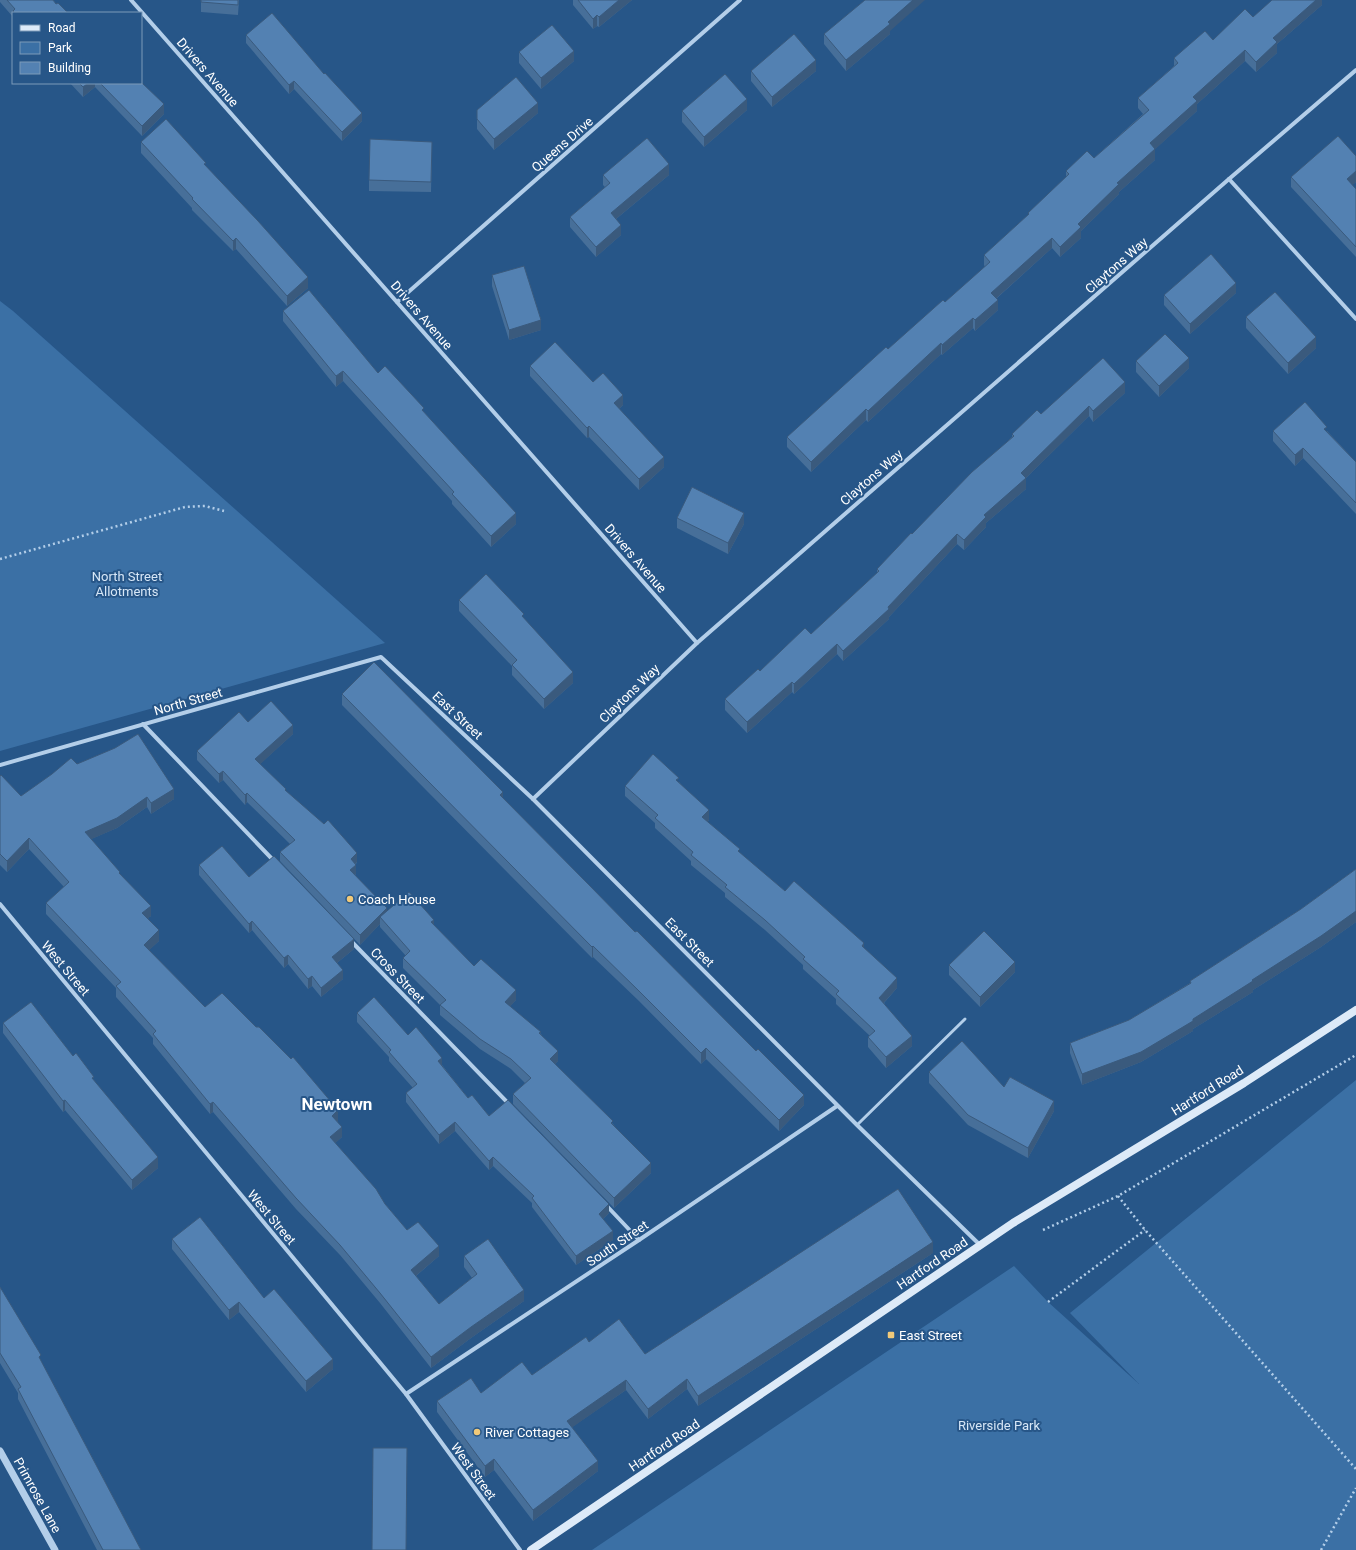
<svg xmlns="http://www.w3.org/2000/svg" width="1356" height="1550" viewBox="0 0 1356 1550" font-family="Roboto,sans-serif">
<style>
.green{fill:#3b70a5}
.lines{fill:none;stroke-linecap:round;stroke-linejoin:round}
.path{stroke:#b3cee9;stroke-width:2.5;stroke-dasharray:2 3;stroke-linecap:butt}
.service{stroke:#b3cee9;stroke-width:3}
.minor{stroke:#b3cee9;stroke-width:4}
.tertiary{stroke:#b3cee9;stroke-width:7}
.secondary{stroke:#ddeaf8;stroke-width:8}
.wall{fill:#476f99}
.shaded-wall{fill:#3a5a7d}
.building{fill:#5381b2;stroke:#3a5a7d}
.poi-dot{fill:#f1c979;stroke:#275688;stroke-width:1.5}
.labels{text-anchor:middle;stroke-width:4;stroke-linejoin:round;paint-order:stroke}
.street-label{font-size:13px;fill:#fff;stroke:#275688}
.park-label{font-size:13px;fill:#d7e7f7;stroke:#275688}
.poi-label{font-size:13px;fill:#fff;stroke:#275688;text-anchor:start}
.district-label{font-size:17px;font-weight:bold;fill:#fff;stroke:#275688}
</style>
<rect width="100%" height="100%" fill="#275688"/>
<g class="green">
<polygon points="0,301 13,311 385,643 0,751"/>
<polygon points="1356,1080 1356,1550 592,1550 1014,1266 1048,1302 1139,1384 1070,1313"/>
</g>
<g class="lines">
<g class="path">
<polyline points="0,559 185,507 205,506 224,511"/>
<polyline points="1118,1196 1145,1230 1356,1469"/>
<polyline points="1043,1230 1118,1196 1356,1055"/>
<polyline points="1048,1302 1145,1230"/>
<polyline points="1321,1550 1356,1488"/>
</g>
<polyline class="service" points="857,1125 965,1019"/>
<g class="minor">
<polyline points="131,0 697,643"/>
<polyline points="1229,179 1356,319"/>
<polyline points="397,302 740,0"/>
<polyline points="143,724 274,861"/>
<polyline points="0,765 381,657 533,799 857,1125 980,1245"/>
<polyline points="533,799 697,643 1229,179 1356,70"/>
<polyline points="0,904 406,1394 520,1550"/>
<polyline points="351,941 509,1104"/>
<polyline points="605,1204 639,1240"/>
<polyline points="406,1394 639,1240 837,1106"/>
</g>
<polyline class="tertiary" points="0,1451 55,1550"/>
<polyline class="secondary" points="531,1550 1013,1223 1244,1083 1356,1010"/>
</g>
<g class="wall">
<polygon points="0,0 53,0 56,4 68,13 13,13 13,21 13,17 0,2"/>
<polygon points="201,0 239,0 238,15 201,12"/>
<polygon points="573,0 632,0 599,27 597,26 593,29 573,5"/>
<polygon points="1322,0 1322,5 1277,44 1277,53 1256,72 1245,61 1197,104 1197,111 1155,149 1155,160 1119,192 1119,194 1081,231 1081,238 1060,257 1052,248 997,298 998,310 975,331 973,328 942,355 941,354 868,422 866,420 811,472 787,447 787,437 888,349 945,302 985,267 984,265 984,255 1028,215 1028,213 1066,178 1066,171 1094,158 1143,114 1138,108 1138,98 1174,66 1174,58 1213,40 1253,17"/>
<polygon points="890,31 890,34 846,71 824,44 824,34"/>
<polygon points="246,35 362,121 342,141 294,89 289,94 246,43"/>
<polygon points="519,52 574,61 541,89 519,63"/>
<polygon points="751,71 816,71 772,107 751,81"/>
<polygon points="70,83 141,83 164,114 142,136 95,87 83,97"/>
<polygon points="477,110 538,113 494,150 477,129"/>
<polygon points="747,110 704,147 682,122 682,111"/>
<polygon points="141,142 206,166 308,288 287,306 236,249 233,251 192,210 192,208 141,153"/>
<polygon points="432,142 431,192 369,191 369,180"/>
<polygon points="1356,156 1356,182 1352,185 1356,189 1356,257 1291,187 1291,177"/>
<polygon points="603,175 669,175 616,219 621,235 596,257 570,227 570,217 605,187 603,185"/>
<polygon points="492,275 541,330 509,340 492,286"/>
<polygon points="1236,293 1190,334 1164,305 1164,295"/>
<polygon points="283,311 378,373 424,412 516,524 491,547 452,504 452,501 343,381 336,387 283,321"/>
<polygon points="1246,317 1316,348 1288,374 1246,328"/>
<polygon points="1136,361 1189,368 1159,397 1136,372"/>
<polygon points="530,366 593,382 623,405 619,409 664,467 639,490 589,437 587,438 530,376"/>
<polygon points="1125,393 1093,422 1089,416 1026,478 1026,489 986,523 986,527 964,550 957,544 889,617 889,619 843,661 837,654 794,694 792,692 747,733 725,710 725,699 760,671 811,634 877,573 877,569 912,534 1012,437 1012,434 1041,414"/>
<polygon points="1273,431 1327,431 1356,462 1356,514 1303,458 1295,466 1273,441"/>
<polygon points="677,518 744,524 728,554 677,528"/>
<polygon points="459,600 573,683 544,709 512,675 512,666 459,611"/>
<polygon points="342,694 503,798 804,1105 779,1131 706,1059 701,1064 639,1001 593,957 592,958 342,705"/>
<polygon points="248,722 293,734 260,764 286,792 357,862 356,864 356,874 355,875 387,911 434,925 474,966 516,1000 510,1006 541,1034 558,1061 555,1064 613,1124 651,1173 614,1208 513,1104 513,1094 525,1083 511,1069 480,1049 440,1015 440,1005 403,968 403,958 406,956 380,927 380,924 360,945 280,861 280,852 290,844 247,802 245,805 223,780 219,783 197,760 197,751"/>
<polygon points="77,764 174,799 151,814 147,807 117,828 91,839 120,874 151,916 148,918 159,941 149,950 205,1007 338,1121 337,1122 342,1137 335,1143 385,1204 407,1230 439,1256 416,1276 439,1304 472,1278 464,1267 464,1256 524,1301 471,1338 431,1368 380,1303 340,1255 296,1209 213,1112 210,1114 197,1098 153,1044 153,1038 116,997 116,988 46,914 46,903 64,887 29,849 7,872 0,865 0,776 21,796"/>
<polygon points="679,782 709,820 707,822 740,853 785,891 864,948 897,988 884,1003 912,1046 886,1068 868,1047 868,1037 870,1036 836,1004 836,999 803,969 803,965 765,930 725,897 725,893 691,865 691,861 655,828 655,823 625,796 625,786"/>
<polygon points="199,865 354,949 337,963 343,979 321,997 312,986 308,989 288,964 284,968 252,930 249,933 199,875"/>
<polygon points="1356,869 1356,922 1321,947 1253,990 1253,992 1193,1029 1193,1031 1141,1062 1082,1085 1070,1053 1070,1043 1129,1020 1190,983 1190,981 1301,909"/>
<polygon points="949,965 1015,972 980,1007 949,975"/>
<polygon points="357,1013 408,1035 442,1065 468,1098 609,1213 603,1219 613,1240 576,1265 532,1207 532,1203 493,1166 489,1170 455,1131 439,1144 406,1102 406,1093 413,1088 389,1061 389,1057 357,1022"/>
<polygon points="3,1023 73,1056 94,1081 158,1168 132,1190 65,1110 63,1112 3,1033"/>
<polygon points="929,1072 1004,1087 1054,1111 1028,1158 968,1125 929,1083"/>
<polygon points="172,1239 264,1298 333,1369 306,1392 239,1312 229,1320 172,1249"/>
<polygon points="933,1253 698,1406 687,1389 648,1419 626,1390 572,1427 598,1471 533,1521 494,1470 485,1477 437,1412 437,1401 481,1393 532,1375 589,1342 645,1354"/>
<polygon points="0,1287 41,1361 141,1550 97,1550 18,1399 18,1393 0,1363"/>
</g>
<g class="shaded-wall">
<polygon points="619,0 632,0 599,27 599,17"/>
<polygon points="913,0 925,0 890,31 890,34 846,71 846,60"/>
<polygon points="1316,0 1322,0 1322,5 1277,44 1277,53 1256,72 1256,62 1273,38"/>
<polygon points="597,15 597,26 593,29 593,19"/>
<polygon points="1245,50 1245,61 1197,104 1197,111 1150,154 1150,143 1193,97"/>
<polygon points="574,51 574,61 541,89 541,78"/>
<polygon points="816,60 816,71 772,107 772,97"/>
<polygon points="294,81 294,89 289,94 289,85"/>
<polygon points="88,83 95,83 95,87 83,97 83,87"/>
<polygon points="747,99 747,110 704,147 704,137"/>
<polygon points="538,103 538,113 494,150 494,139"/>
<polygon points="164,104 164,114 142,136 142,126"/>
<polygon points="362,113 362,121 342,141 342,132"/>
<polygon points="1155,149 1155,160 1119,192 1119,194 1081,231 1081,238 1060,257 1060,247 1078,224 1117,183"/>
<polygon points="669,164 669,175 611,223 611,213"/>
<polygon points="1356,171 1356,182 1347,190 1347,179"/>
<polygon points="621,225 621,235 596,257 596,247"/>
<polygon points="236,238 236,249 233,251 233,241"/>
<polygon points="1052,238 1052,248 991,303 991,293"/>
<polygon points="308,277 308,288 287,306 287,296"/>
<polygon points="1236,283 1236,293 1190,334 1190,324"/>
<polygon points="998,300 998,310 975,331 975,320"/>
<polygon points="973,318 973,328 942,355 942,345"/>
<polygon points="541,320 541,330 509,340 509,330"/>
<polygon points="1316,337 1316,348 1288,374 1288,363"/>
<polygon points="941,343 941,354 868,422 868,411"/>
<polygon points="1189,358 1189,368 1159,397 1159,386"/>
<polygon points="343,371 343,381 336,387 336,376"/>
<polygon points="1125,382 1125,393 1093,422 1093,411"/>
<polygon points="623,395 623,405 614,414 614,403"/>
<polygon points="1089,406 1089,416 1026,478 1026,489 986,523 986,527 964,550 964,540 984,515 1021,473"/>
<polygon points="866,409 866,420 811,472 811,462"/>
<polygon points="589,426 589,437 587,438 587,428"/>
<polygon points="1303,448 1303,458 1295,466 1295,455"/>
<polygon points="664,457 664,467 639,490 639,479"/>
<polygon points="516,513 516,524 491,547 491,536"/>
<polygon points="744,513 744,524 728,554 728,543"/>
<polygon points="957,534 957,544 889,617 889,619 843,661 843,651 888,607"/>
<polygon points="837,644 837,654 794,694 794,684"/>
<polygon points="573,672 573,683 544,709 544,699"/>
<polygon points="792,682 792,692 747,733 747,722"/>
<polygon points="293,725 293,734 255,769 255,759"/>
<polygon points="223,771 223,780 219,783 219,774"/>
<polygon points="174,789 174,799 151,814 151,803"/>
<polygon points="503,792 503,803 500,795"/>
<polygon points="247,793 247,802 245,805 245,795"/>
<polygon points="147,797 147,807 117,828 85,842 85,832"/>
<polygon points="709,810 709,820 702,827 702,817"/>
<polygon points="29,838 29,849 7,872 7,861"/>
<polygon points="357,853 357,862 351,868 351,859"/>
<polygon points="356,865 356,874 350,879 350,870"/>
<polygon points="151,906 151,916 142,923 142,913"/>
<polygon points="387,908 387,917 380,917 380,924 360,945 360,935"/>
<polygon points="1356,911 1356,922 1321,947 1253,990 1253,992 1193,1029 1193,1031 1141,1062 1082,1085 1082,1074 1193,1019"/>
<polygon points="434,920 434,930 431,922"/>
<polygon points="252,921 252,930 249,933 249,924"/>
<polygon points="159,930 159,941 144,955 144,945"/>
<polygon points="354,939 354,949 332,967 332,957"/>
<polygon points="864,943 864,953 862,946"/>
<polygon points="593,946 593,957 592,958 592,947"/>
<polygon points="288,955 288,964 284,968 284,958"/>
<polygon points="1015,962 1015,972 980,1007 980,997"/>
<polygon points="343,970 343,979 321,997 321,988"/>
<polygon points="312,976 312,986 308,989 308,979"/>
<polygon points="897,978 897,988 879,1008 879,998"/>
<polygon points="516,990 516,1000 505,1012 505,1002"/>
<polygon points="912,1036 912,1046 886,1068 886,1057"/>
<polygon points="706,1048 706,1059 701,1064 701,1053"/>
<polygon points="558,1051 558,1061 550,1070 550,1059"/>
<polygon points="442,1058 442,1067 438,1061"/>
<polygon points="804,1095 804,1105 779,1131 779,1120"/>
<polygon points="65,1100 65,1110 63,1112 63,1101"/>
<polygon points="1054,1101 1054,1111 1028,1158 1028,1148"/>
<polygon points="213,1102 213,1112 210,1114 210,1104"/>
<polygon points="338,1110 338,1121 332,1126 332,1116"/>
<polygon points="455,1122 455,1131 439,1144 439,1135"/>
<polygon points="342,1127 342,1137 330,1148 330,1137"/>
<polygon points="158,1157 158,1168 132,1190 132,1180"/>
<polygon points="493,1157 493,1166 489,1170 489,1161"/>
<polygon points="651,1163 651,1173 614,1208 614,1198"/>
<polygon points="609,1204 609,1213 599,1223 599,1214"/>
<polygon points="613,1231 613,1240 576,1265 576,1256"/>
<polygon points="933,1242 933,1253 698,1406 698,1396"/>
<polygon points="439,1246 439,1256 411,1280 411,1270"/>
<polygon points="524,1290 524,1301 471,1338 431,1368 431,1357 471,1327"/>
<polygon points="239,1302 239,1312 229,1320 229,1310"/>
<polygon points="333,1359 333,1369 306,1392 306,1381"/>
<polygon points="687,1379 687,1389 648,1419 648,1409"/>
<polygon points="626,1380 626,1390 567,1431 567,1421"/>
<polygon points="494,1459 494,1470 485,1477 485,1466"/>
<polygon points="598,1461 598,1471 533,1521 533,1510"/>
</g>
<g class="building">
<polygon points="7,0 53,0 56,4 58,3 68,13 15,13 13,11 15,9"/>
<polygon points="201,0 238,0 238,5 201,2"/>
<polygon points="578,0 619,0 599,17 597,15 593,19"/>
<polygon points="865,0 913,0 888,22 890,24 846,60 824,34"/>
<polygon points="1272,0 1316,0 1273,38 1277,42 1256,62 1245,50 1193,97 1197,101 1150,143 1155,149 1117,183 1119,184 1078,224 1081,227 1060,247 1052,238 991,293 998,300 975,320 973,318 942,345 941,343 868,411 866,409 811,462 787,437 886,347 888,349 943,300 945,302 990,262 984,255 1029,214 1028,213 1069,174 1066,171 1087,151 1094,158 1149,110 1138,98 1178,63 1174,58 1205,31 1213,40 1245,9 1253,17"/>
<polygon points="272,13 324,74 325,73 362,113 342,132 294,81 289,85 246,35"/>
<polygon points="552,25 574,51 541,78 519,52"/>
<polygon points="794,34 816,60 772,97 751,71"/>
<polygon points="725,74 747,99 704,137 682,111"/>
<polygon points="516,77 538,103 494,139 477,119 477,110"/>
<polygon points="141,82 164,104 142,126 100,83 141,83"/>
<polygon points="79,83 88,83 83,87"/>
<polygon points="166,119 206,163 204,164 258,221 308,277 287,296 236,238 233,241 192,199 193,198 141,142"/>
<polygon points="1338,136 1356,156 1356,171 1347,179 1356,189 1356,247 1291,177"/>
<polygon points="647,138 669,164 611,213 621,225 596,247 570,217 610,183 603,175"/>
<polygon points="370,139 432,142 431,182 369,180"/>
<polygon points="1211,254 1236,283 1190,324 1164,295"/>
<polygon points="524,266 541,320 509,330 492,275"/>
<polygon points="309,290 378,373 385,366 424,408 422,410 516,513 491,536 452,494 454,492 343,371 336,376 283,311"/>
<polygon points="1275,292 1316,337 1288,363 1246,317"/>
<polygon points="1165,334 1189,358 1159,386 1136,361"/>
<polygon points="555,342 593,382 603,373 623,395 614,403 664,457 639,479 589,426 587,428 530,366"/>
<polygon points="1103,358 1125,382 1093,411 1089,406 1021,473 1026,478 984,515 986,517 964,540 957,534 888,607 889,609 843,651 837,644 794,684 792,682 747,722 725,699 758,669 760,671 805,628 811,634 879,571 877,569 911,533 912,534 972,472 1014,436 1012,434 1037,410 1041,414"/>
<polygon points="1305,402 1327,427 1324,429 1356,462 1356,503 1303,448 1295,455 1273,431"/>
<polygon points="692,487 744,513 728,543 677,518"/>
<polygon points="486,574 524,614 522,616 573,672 544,699 512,665 517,660 459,600"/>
<polygon points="374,662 503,792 500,795 590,886 635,932 637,931 756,1051 758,1049 804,1095 779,1120 706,1048 701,1053 639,991 593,946 592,947 342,694"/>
<polygon points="271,701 293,725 255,759 286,789 285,790 324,824 328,820 357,853 351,859 356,865 350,870 387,908 360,935 280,852 295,840 247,793 245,795 223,771 219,774 197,751 239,712 248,722"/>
<polygon points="138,734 174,789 151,803 147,797 117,818 85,832 120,872 119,873 151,906 142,913 159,930 144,945 205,1007 222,993 256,1027 259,1027 291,1059 293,1057 338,1110 332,1116 342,1127 330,1137 376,1189 385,1204 407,1230 418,1222 439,1246 411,1270 439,1304 477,1274 464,1256 488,1239 524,1290 471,1327 431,1357 380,1293 340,1245 296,1198 213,1102 210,1104 197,1088 153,1034 156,1031 116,986 121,982 46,903 69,882 29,838 7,861 0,854 0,776 1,775 21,796 52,774 71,758 77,764 115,748"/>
<polygon points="653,754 679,778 676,780 709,810 702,817 740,849 738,851 785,891 794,881 864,943 862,946 897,978 879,998 912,1036 886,1057 868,1037 875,1031 836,994 839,991 803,959 805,957 765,920 725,887 727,885 691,855 693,852 655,818 658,815 625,786"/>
<polygon points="222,846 249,877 274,856 354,939 332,957 343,970 321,988 312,976 308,979 288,955 284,958 252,921 249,924 199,865"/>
<polygon points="1356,869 1356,911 1321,936 1252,980 1253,981 1193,1019 1193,1021 1141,1052 1082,1074 1070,1043 1129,1020 1191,983 1190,981 1301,909"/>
<polygon points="409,892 434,920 431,922 474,966 481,959 516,990 505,1002 541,1032 539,1033 558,1051 550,1059 613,1121 611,1123 651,1163 614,1198 513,1094 531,1078 511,1059 480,1039 440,1005 446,1000 403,958 410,951 380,917"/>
<polygon points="984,931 1015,962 980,997 949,965"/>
<polygon points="374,997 408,1035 416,1027 442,1058 438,1061 468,1098 472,1095 489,1116 508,1100 609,1204 599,1214 613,1231 576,1256 532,1198 534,1196 493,1157 489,1161 455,1122 439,1135 406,1093 417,1084 389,1052 391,1050 357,1013"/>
<polygon points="31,1002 73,1056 76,1053 94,1077 92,1078 158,1157 132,1180 65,1100 63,1101 3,1023"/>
<polygon points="962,1041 1004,1087 1010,1077 1054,1101 1028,1148 968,1115 929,1072"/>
<polygon points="898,1189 933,1242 698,1396 687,1379 648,1409 626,1380 567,1421 598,1461 533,1510 494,1459 485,1466 437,1401 471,1378 481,1393 522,1362 532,1375 586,1337 589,1342 619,1319 645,1354"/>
<polygon points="200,1217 264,1298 274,1289 333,1359 306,1381 239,1302 229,1310 172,1239"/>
<polygon points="0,1287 41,1355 39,1357 141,1550 103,1550 18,1389 21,1387 0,1353"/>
<polygon points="373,1448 407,1448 406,1550 372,1550"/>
</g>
<g class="poi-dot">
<circle cx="350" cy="899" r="4"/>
<rect x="887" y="1331" width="8" height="8" rx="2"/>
<circle cx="477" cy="1432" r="4"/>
</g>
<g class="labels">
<g class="street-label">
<text transform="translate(208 72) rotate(49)" y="5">Drivers Avenue</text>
<text transform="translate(562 144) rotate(-41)" y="5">Queens Drive</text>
<text transform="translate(1116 265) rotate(-41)" y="5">Claytons Way</text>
<text transform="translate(422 315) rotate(49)" y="5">Drivers Avenue</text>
<text transform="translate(871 477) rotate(-41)" y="5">Claytons Way</text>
<text transform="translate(636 558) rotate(49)" y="5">Drivers Avenue</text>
<text transform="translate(629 693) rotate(-44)" y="5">Claytons Way</text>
<text transform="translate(188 701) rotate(-16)" y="5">North Street</text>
<text transform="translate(458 715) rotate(43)" y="5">East Street</text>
<text transform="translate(690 942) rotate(45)" y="5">East Street</text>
<text transform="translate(66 968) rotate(50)" y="5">West Street</text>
<text transform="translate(398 975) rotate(46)" y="5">Cross Street</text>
<text transform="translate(1207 1090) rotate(-32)" y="5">Hartford Road</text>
<text transform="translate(272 1217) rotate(50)" y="5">West Street</text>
<text transform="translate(617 1243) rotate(-34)" y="5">South Street</text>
<text transform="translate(932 1263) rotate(-34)" y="5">Hartford Road</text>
<text transform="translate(664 1445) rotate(-34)" y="5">Hartford Road</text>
<text transform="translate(474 1471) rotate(54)" y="5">West Street</text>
<text transform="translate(38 1495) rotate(61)" y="5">Primrose Lane</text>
</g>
<g class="park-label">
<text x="127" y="581">North Street<tspan x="127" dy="15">Allotments</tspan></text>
<text x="999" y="1430">Riverside Park</text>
</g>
<g class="poi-label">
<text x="358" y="904">Coach House</text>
<text x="899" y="1340">East Street</text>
<text x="485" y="1437">River Cottages</text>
</g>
<g class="district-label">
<text x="337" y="1110">Newtown</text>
</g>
</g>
<rect x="12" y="12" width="130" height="72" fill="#275688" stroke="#7d9ab8"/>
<rect x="20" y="25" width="20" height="6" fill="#ddeaf8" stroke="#7d9ab8"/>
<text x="48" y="32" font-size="12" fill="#ffffff">Road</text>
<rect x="20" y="42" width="20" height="12" fill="#3b70a5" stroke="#7d9ab8"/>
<text x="48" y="52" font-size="12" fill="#ffffff">Park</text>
<rect x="20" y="62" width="20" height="12" fill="#5381b2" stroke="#7d9ab8"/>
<text x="48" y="72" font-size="12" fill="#ffffff">Building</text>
</svg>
